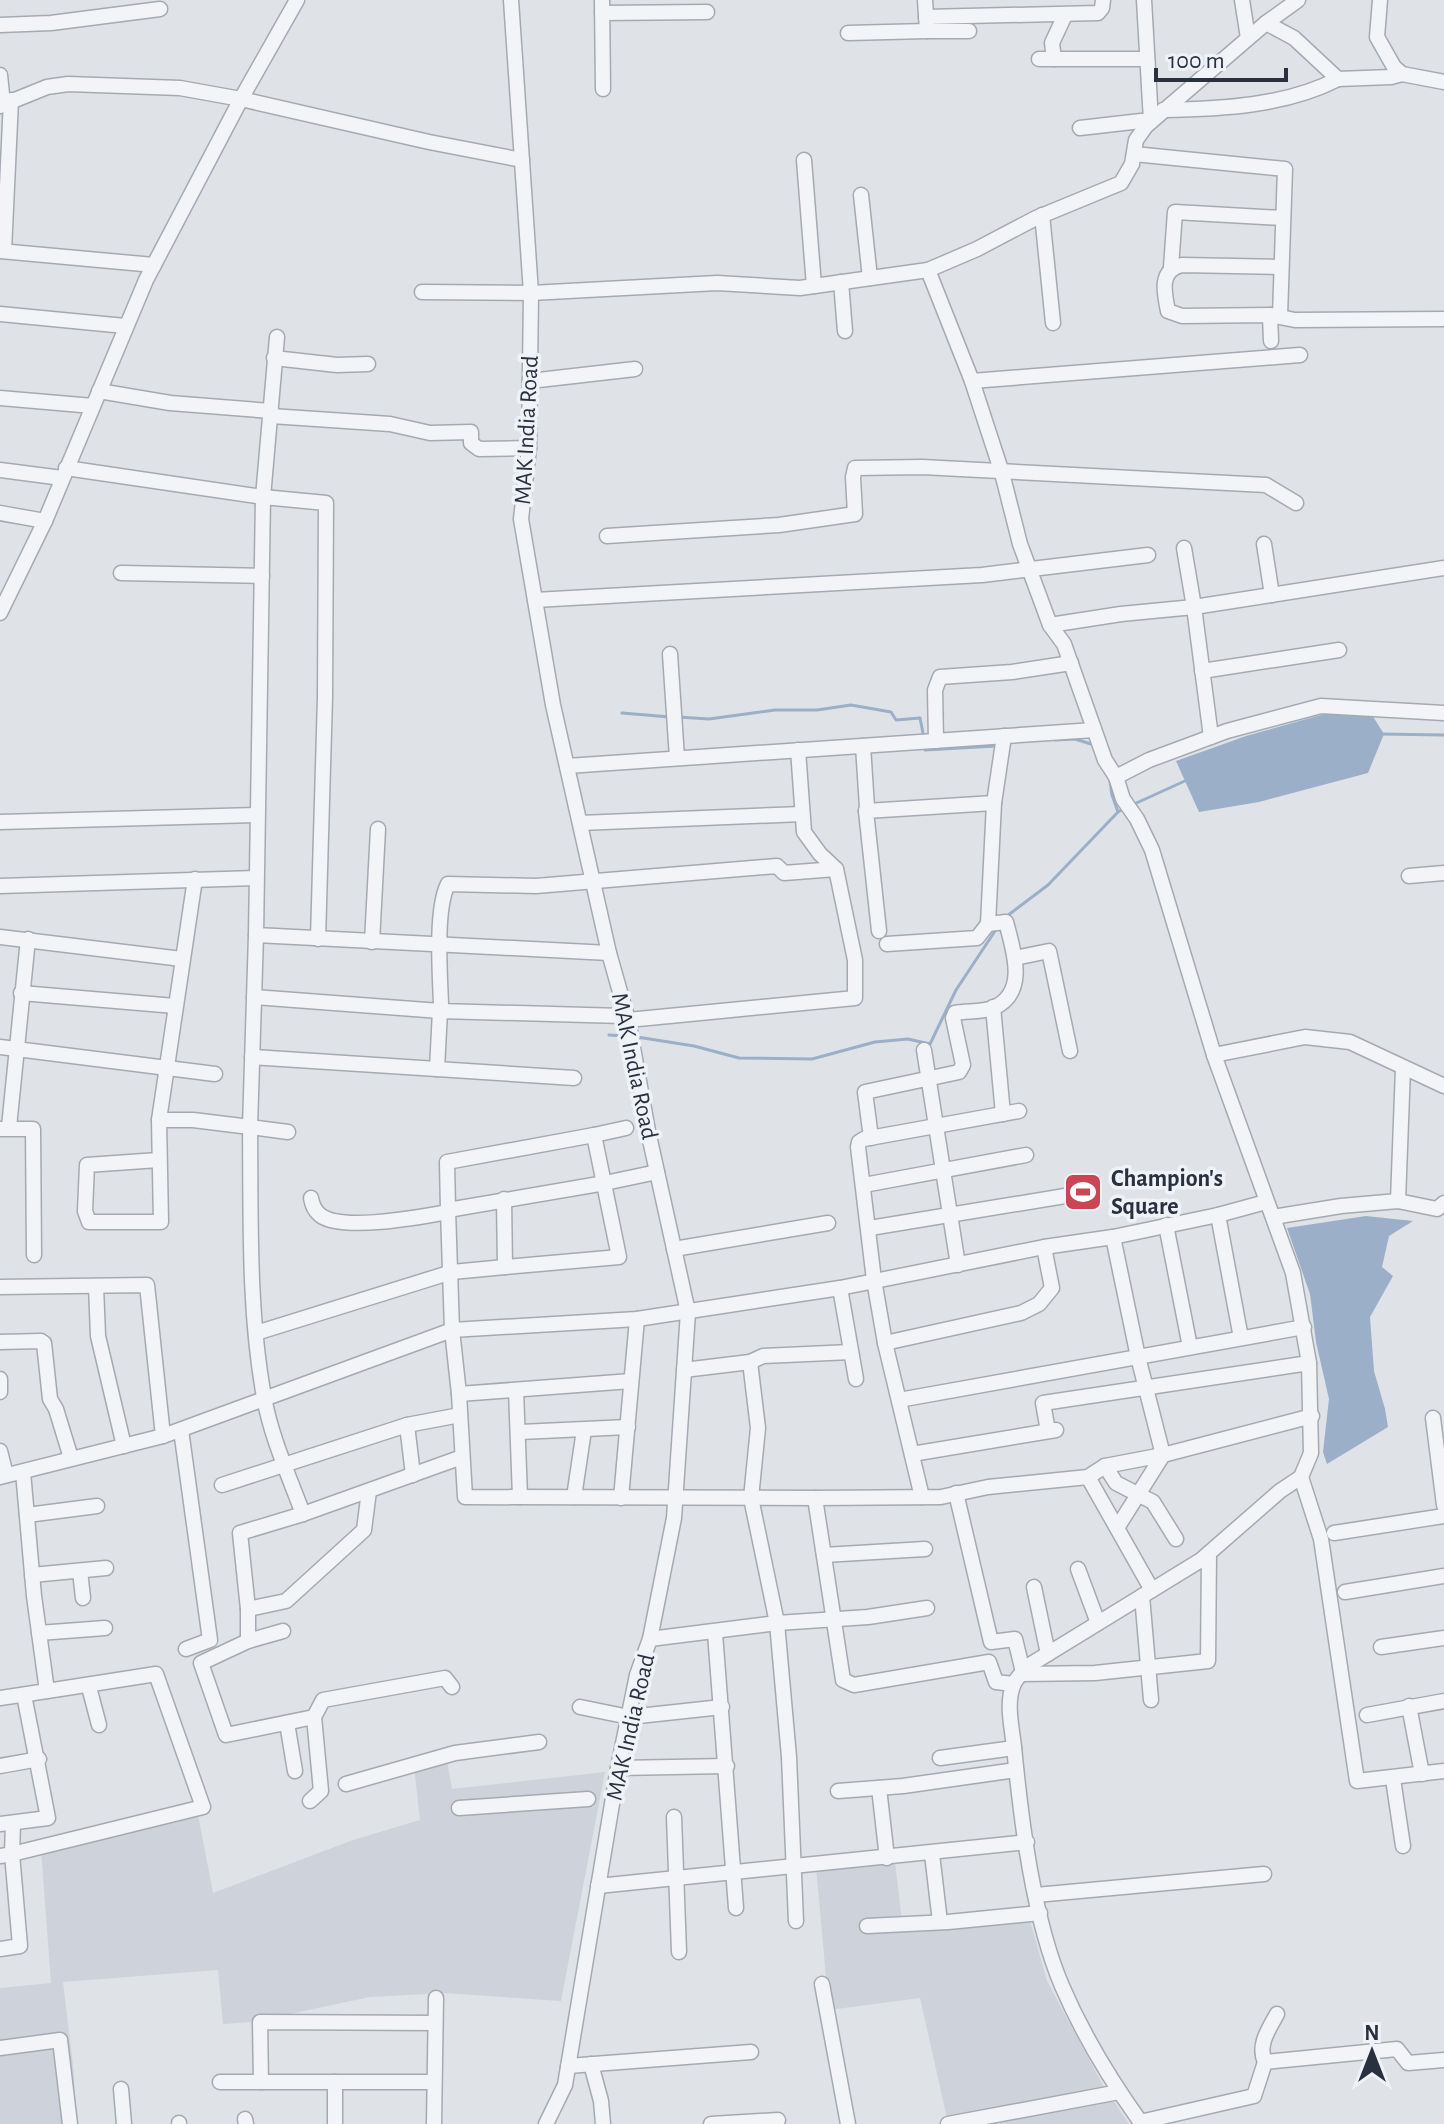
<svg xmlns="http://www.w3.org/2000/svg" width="1444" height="2124" viewBox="0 0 1444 2124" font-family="'Alegreya Sans',sans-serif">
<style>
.built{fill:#ced2da}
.water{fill:#9bafc8}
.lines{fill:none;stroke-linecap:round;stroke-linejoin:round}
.stream{stroke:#9bafc8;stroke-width:3}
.minor-casing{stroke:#a5aab2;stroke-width:17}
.minor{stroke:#f2f4f7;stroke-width:14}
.labels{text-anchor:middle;stroke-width:7;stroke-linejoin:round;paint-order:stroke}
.street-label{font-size:24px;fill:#29303f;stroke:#eff2f6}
.poi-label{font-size:24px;font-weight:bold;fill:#29303f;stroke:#eff2f6;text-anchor:start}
</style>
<rect width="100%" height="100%" fill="#dfe3e8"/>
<g class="built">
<polygon points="447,1761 452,1789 605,1772 561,2001 444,1993 370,1997 252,2022 223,2024 218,1970 63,1982 74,2074 75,2124 0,2124 0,1988 51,1983 41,1849 197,1809 213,1893 353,1840 420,1820 414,1768"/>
<polygon points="895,1862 903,1930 1029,1917 1047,1981 1105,2089 947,2118 920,1998 829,2010 816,1867"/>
<polygon points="1111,2097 1129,2124 954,2124"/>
</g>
<g class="water">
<polygon points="1328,713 1372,715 1384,734 1368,773 1259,802 1199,812 1176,761 1246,736"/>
<polygon points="1366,1216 1413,1221 1389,1236 1382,1267 1393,1276 1370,1317 1374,1371 1385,1409 1388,1427 1327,1464 1323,1452 1329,1399 1316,1342 1310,1294 1287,1228"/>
</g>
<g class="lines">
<g class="stream">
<polyline points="622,713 670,717"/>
<polyline points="678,717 709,719 775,710 817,710 851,705 891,712 896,720 920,718 924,738"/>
<polyline points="1380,734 1444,735"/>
<polyline points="1055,740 1075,739 1094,745"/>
<polyline points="924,745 925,750 996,746"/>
<polyline points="1110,781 1112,795 1118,812"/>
<polyline points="1132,805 1187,780"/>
<polyline points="1007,916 1048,885 1118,812 1125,808"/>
<polyline points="609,1035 625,1036"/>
<polyline points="637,1037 694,1046 739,1058 812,1059 875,1042 908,1039 930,1044 956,990 997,928"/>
</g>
<defs>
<g id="minor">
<polyline points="511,0 531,293 529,448 521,519 553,705 609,953 628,1020 648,1131 688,1312 674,1518 650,1639 637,1675 618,1768 565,2085 546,2124"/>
<polyline points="602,0 603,89"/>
<polyline points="1144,0 1151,121"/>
<polyline points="1242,0 1248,38"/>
<polyline points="1380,0 1377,37 1394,67 1402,74 1444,82"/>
<polyline points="602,13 707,12"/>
<polyline points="926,17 1098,13 1102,8 1103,0"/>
<polyline points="1266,23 1294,38 1338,79 1391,77 1402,74"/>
<polyline points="0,25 51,23 160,9"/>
<polyline points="927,31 969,31"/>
<polyline points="848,33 927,31 925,0"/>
<polyline points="1039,59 1147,59"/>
<polyline points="1054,59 1052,43 1065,15"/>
<polyline points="0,75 3,104"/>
<polyline points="0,106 47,87 68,84 180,88 241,99 429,142 522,160"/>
<path d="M1163,110C1221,109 1286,106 1338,79"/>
<polyline points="1080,128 1141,121 1150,122"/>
<polyline points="1134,154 1285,169 1280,316"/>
<polyline points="804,160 814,286"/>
<polyline points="861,195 870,278"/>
<polyline points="1042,215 1053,323"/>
<polyline points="0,251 154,265"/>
<polyline points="4,251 11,100"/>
<polyline points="1171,267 1175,212 1283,218"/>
<path d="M1280,267L1182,265C1159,270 1164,292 1168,311L1182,316L1270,315L1295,320L1444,319"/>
<polyline points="841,282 845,331"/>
<polyline points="422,292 531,293 717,283 800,288 928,270"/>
<polyline points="0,314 125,326"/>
<polyline points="1270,315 1271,341"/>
<polyline points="277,337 263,497 256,935 609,953"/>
<polyline points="274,358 337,365 368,364"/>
<polyline points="530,381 635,369"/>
<polyline points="972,381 1300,355"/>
<polyline points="99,391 170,403 271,411"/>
<polyline points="0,398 93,406"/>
<polyline points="271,416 390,424 430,433 471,432 471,443 479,449 529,448"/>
<polyline points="66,468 263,497 326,503 325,697 318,939"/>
<polyline points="0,470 62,478"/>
<polyline points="0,513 45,521"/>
<polyline points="607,536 779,525 855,514 853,477 855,468 922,467 1266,485 1296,503"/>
<polyline points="1264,544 1272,595"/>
<polyline points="121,573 262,576"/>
<polyline points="535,600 982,575 1148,555"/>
<polyline points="0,613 45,521 146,280 241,99 297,0"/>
<polyline points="1050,625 1121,614 1194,607 1184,548"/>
<polyline points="670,654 677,758"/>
<polyline points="1202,671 1339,650"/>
<polyline points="1211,737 1194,607 1444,568"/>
<polyline points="936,741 935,690 940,677 1012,672 1071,663"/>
<polyline points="863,746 867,807 866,811"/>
<polyline points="798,750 804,832 820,854 836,869"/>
<polyline points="567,766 1094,730"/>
<polyline points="1116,777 1149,760 1227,731 1321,706 1444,713"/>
<polyline points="0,822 256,815"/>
<polyline points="580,823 802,814"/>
<polyline points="1409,876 1444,873"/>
<polyline points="0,886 256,878"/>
<polyline points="988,924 994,803"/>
<polyline points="879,931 866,811 994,803 1004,736"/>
<polyline points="256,935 250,1127 288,1132"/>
<polyline points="0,937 182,959"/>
<polyline points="372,942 378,829"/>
<polyline points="1015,958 1049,951 1070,1051"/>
<polyline points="21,993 175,1006"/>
<path d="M254,997L440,1011L622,1016L628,1020L855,998V960L836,869L784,873L777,866L536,886L448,884C435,909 440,975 441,1004L440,1011L437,1069"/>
<polyline points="993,1007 1003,1114"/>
<polyline points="0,1047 215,1074"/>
<polyline points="924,1050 958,1265"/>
<polyline points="1214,1055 1305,1037 1350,1042 1444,1086"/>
<polyline points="252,1057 574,1078"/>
<path d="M159,1120H193L250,1127C251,1216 248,1309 264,1397C271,1437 289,1476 303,1514"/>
<polyline points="9,1127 28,939"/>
<polyline points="0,1129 33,1129 34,1255"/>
<path d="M871,1138L865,1092L959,1072L963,1065L953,1018L955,1013C967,1011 983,1012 993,1008C1029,993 1013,949 1006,922L988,924L977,938L887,944"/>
<polyline points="158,1160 87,1165 85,1211 89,1222 161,1222 159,1120 195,879"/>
<polyline points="657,1172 605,1183 448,1210 452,1330 459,1394 465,1497 815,1498 843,1680 854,1685 989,1662 996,1682 1013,1684"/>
<polyline points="864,1185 1026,1155"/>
<path d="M311,1198C312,1204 315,1211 320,1215C341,1232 421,1217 448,1212"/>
<polyline points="504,1199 505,1267 619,1257 594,1135 626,1128"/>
<polyline points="1398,1201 1403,1068"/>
<polyline points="448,1210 447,1162 594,1135"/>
<polyline points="1218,1215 1241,1338"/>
<polyline points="1273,1217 1341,1206 1398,1201 1437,1209 1444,1203"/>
<polyline points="1166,1225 1190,1347"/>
<polyline points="870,1228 1065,1196"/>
<polyline points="1113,1237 1138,1357 1163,1455 1117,1528"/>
<polyline points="674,1249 828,1223"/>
<polyline points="96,1286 98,1336 124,1446"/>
<polyline points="0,1287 147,1285 163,1436"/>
<polyline points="840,1288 856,1379"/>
<polyline points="256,1333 452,1272 505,1267"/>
<polyline points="0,1342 41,1341 44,1343 50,1399 56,1409 71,1458"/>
<polyline points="885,1343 1021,1313 1039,1304 1052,1288 1044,1247"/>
<polyline points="750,1362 758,1428 751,1498 777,1623 789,1757 796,1921"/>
<polyline points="684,1370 750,1362 763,1356 851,1352"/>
<polyline points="0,1379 0,1392"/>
<polyline points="516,1390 520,1497"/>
<polyline points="459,1394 631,1381"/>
<polyline points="899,1400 1304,1327"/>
<polyline points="1433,1418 1444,1505"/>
<polyline points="407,1425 460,1415"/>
<polyline points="181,1430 210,1640 186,1649"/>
<polyline points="1048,1431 1043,1403 1309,1363"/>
<polyline points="520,1432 628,1427"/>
<polyline points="0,1451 6,1475"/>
<polyline points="912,1454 1056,1430"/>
<polyline points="1105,1466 1116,1483 1153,1502 1176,1539"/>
<polyline points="0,1477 163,1436 452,1330 637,1319 840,1288 1044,1247 1113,1237 1218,1215 1266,1202"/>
<polyline points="1088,1477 1152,1590"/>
<polyline points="1301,1477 1321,1539 1357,1781 1444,1771"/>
<polyline points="222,1485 407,1425 413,1475"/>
<polyline points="956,1493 991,1642 1015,1639 1023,1672"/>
<polyline points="574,1497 584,1430"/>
<polyline points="922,1497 885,1343 874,1280 858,1147 859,1142 864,1139 1019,1111"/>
<polyline points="621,1498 637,1319"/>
<polyline points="815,1498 941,1497 988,1487 1088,1477 1105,1466 1163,1455 1312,1416"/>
<polyline points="27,1515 97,1506"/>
<polyline points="1334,1533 1444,1516"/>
<polyline points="824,1555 925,1549"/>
<polyline points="1078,1569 1098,1623"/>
<polyline points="80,1571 83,1598"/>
<polyline points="32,1575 106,1568"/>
<polyline points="1034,1587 1048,1654"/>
<polyline points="1345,1592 1444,1576"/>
<polyline points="1142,1596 1151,1700"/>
<polyline points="248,1609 286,1601 364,1530 369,1491"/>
<polyline points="283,1631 248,1641 201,1663 226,1735 314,1717 323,1700 445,1678 452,1687"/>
<polyline points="39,1633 105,1628"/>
<polyline points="715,1633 736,1908"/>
<polyline points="650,1639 777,1623 868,1617 927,1608"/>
<polyline points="248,1641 248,1609 240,1533 303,1514 462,1457"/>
<polyline points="1381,1647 1444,1638"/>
<polyline points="1021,1674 1095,1673 1208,1661 1209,1553"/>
<polyline points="89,1687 99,1725"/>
<polyline points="0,1698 47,1691 34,1596 23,1472"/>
<polyline points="1409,1706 1422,1774"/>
<polyline points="580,1707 629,1717 722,1707"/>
<polyline points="1367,1715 1444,1701"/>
<polyline points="287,1723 295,1771"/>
<polyline points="940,1758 1014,1748"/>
<polyline points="0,1766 39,1759"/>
<polyline points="618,1768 727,1766"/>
<polyline points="1393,1779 1403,1846"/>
<polyline points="346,1784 455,1753 539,1742"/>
<polyline points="879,1788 887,1858"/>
<polyline points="838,1791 903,1786 1016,1770"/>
<polyline points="310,1801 321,1791 314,1717"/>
<polyline points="459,1808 588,1799"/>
<polyline points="674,1817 679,1952"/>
<polyline points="13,1823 12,1854 203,1807 156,1674 47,1691"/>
<polyline points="0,1824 48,1818 24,1695"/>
<polyline points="932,1854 940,1922"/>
<polyline points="0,1856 12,1854 20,1946 0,1949"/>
<polyline points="598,1886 1027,1842"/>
<polyline points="1036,1895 1264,1874"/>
<polyline points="867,1926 948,1922 1040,1913"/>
<polyline points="822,1984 848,2124"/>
<polyline points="0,2048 60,2040 70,2124"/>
<polyline points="1265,2062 1397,2049 1408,2063 1444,2060"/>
<polyline points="591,2064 601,2101 603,2124"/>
<polyline points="568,2066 751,2052"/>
<polyline points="220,2082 434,2082"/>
<polyline points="261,2082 260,2022 434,2023"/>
<polyline points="335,2082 335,2124"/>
<polyline points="121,2089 124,2124"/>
<polyline points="245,2119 246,2124"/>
<path d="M1140,2122L1254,2096L1265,2062C1257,2045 1269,2029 1277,2014"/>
<polyline points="179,2123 179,2124"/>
<polyline points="434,2124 436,1998"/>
<polyline points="711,2124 778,2120"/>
<polyline points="948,2124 1119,2092"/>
<path d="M1142,2124C1111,2081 1083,2035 1062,1986C1033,1918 1021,1820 1014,1747C1012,1728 1006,1704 1013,1686C1015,1679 1023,1672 1028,1666L1201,1560L1280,1491L1301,1477L1311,1453L1309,1363L1293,1273L1214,1055L1152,850L1137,819L1123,799L1116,777L1105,760L1064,644L1050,625L1020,544L1002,473L972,381L928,270L977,249L1036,218L1121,183L1132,164L1136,140L1146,126L1266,23L1298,0"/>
</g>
</defs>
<use href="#minor" class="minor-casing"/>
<use href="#minor" class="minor"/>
</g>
<defs>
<symbol id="stadium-square" viewBox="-11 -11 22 22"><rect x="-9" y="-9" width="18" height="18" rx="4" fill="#cb4655" stroke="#eff2f6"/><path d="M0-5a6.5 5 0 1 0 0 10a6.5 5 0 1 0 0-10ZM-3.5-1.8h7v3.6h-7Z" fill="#fff"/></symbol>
</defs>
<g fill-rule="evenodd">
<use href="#stadium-square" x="1061" y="1170" width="44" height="44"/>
</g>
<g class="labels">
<g class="street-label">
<text transform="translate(526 430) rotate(-87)" y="8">MAK India Road</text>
<text transform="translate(635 1066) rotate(78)" y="8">MAK India Road</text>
<text transform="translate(630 1727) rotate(-77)" y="8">MAK India Road</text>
</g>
<g class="poi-label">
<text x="1111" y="1186">Champion's<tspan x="1111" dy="28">Square</tspan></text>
</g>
</g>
<g transform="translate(1372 2052)" stroke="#eff2f6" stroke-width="6" paint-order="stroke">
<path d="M0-6L14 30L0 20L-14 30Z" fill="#29303f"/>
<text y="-12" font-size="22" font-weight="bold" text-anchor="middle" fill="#29303f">N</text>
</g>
<path d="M1156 68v12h130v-12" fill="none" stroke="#29303f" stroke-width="4"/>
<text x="1168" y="68" font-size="24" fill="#29303f" stroke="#eff2f6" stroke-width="6" paint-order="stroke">100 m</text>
</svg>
